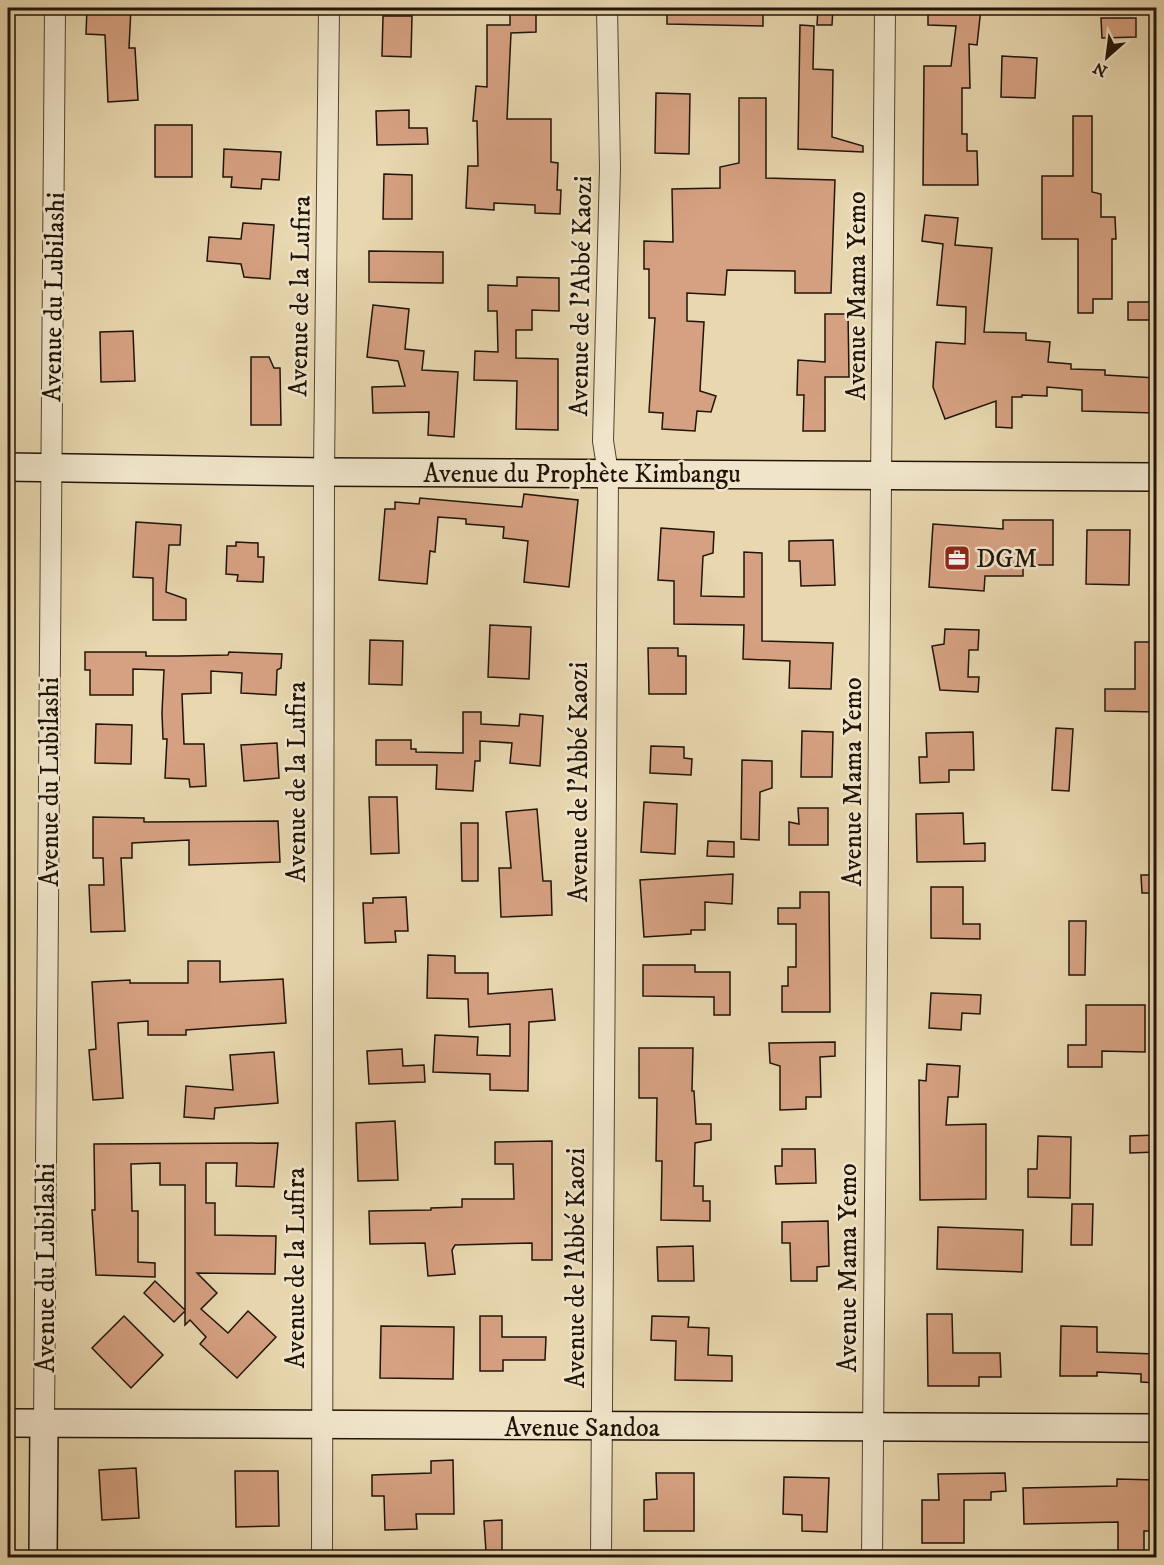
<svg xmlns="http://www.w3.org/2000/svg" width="1164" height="1565" viewBox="0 0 1164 1565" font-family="'IM FELL DW Pica',serif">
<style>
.building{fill:#d6a182;stroke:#201407;stroke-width:1.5}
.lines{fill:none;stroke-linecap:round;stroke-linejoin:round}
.street-casing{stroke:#524531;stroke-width:22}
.secondary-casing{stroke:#201407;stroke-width:30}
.street{stroke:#f0e5cb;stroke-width:20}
.secondary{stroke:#f0e5cb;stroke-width:27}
.labels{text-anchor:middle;stroke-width:5;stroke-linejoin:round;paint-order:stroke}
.street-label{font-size:26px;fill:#201407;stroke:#f0e5cb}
.poi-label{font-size:26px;fill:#201407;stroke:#f0e5cb;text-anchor:start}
</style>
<rect width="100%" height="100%" fill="#e8d7af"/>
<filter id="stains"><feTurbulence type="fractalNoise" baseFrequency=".00333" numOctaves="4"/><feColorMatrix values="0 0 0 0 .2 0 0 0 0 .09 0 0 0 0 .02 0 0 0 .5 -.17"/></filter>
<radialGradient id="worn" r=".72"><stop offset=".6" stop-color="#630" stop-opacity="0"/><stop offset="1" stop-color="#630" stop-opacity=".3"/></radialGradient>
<g class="building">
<polygon points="87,8 131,8 129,48 135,48 138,100 108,102 105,35 86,34"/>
<polygon points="510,8 536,8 536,32 511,33 507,119 551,119 551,162 558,163 557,190 561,190 560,214 535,213 535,205 494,203 494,210 466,208 468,166 478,166 477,121 473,121 476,86 487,87 487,25 510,25"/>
<polygon points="667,8 763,8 763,26 667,24"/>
<polygon points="818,8 833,8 832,25 817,25"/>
<polygon points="928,8 981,8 977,45 969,44 970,88 962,88 962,134 967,134 967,151 977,151 978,185 923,185 924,66 951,66 956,26 928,25"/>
<polygon points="383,16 412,16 411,57 382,56"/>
<polygon points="1101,18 1136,18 1136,37 1102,38"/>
<polygon points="800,25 814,26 813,69 833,70 832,137 863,146 863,152 798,149"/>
<polygon points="1002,56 1037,58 1035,98 1001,97"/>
<polygon points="656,93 690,94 689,154 655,153"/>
<polygon points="739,98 766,98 766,178 835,180 831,293 795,293 795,271 727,270 725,295 687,293 687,321 704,322 700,391 716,396 711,412 697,411 695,431 662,429 663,413 649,412 655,318 649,318 649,269 644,269 644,241 673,242 672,189 720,188 720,167 739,163"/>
<polygon points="409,110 409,128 427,128 428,144 377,145 376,111"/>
<polygon points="1073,116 1092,116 1092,192 1101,194 1101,217 1115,217 1116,239 1112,239 1112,299 1093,299 1093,313 1078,313 1078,239 1042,239 1042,176 1073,176"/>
<rect x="155" y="125" width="37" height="52"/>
<polygon points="224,149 281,152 279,180 262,179 261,189 231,187 232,177 223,177"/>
<polygon points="384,174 412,175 412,219 383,219"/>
<polygon points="925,215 958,218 955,245 992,248 984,332 1026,333 1026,340 1050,342 1048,362 1071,364 1071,369 1105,370 1105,375 1156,378 1156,413 1082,411 1082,390 1047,387 1047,396 1022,395 1022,397 1012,397 1012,428 996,427 996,401 945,419 933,387 936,342 965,344 966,307 937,305 943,244 922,241"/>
<polygon points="243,223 274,225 270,279 244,277 241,264 207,261 209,237 241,239"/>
<polygon points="369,251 443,252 443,283 369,282"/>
<polygon points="517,277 559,278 559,311 532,310 532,330 516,330 516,358 558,359 558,430 516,429 517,381 474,380 475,351 498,352 497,311 488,311 488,285 517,286"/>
<rect x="1128" y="302" width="28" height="18"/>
<polygon points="373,305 409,309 405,349 424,351 422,370 458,372 454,437 428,435 429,412 373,413 372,387 405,386 398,361 367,357"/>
<polygon points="825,314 848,314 849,377 825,377 825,431 803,431 804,395 797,395 798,360 825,362"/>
<polygon points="133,331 135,381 101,382 100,332"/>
<polygon points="251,357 269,357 274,368 280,368 281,425 251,425"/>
<polygon points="524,494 578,500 569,587 524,582 528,541 503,538 504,527 466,524 466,519 438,517 435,552 430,551 427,584 379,580 385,509 395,509 395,502 419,504 420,498 522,507"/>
<polygon points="1003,520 1053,520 1053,565 1023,565 1023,576 985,576 984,591 929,587 933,524 1003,529"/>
<polygon points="136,522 181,525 180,545 169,545 166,592 186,599 186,620 153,620 153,578 133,577"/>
<polygon points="661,528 714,532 713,553 703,556 701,596 744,597 744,552 762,553 762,641 833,643 831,689 789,688 790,661 743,659 744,625 674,624 674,581 658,580"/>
<polygon points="1087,530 1130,530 1129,585 1086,584"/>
<polygon points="833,540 835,585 801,586 800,561 789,561 789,541"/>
<polygon points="236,542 258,543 258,557 264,557 263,582 237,581 238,575 226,574 227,546 236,546"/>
<polygon points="490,625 531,627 529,679 488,677"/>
<polygon points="945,629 979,630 978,650 969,650 968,677 979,677 978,692 940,690 932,646 944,644"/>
<polygon points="370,640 403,641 402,685 369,684"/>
<polygon points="1135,642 1156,642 1156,712 1105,711 1105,689 1135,689"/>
<polygon points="648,648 678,648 678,656 686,656 686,694 649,694"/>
<polygon points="85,652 146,652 146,656 178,656 228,655 229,652 282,654 281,668 277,670 276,695 241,693 242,673 211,671 211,693 182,694 184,744 204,744 206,786 190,787 189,779 165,778 167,739 163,739 162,713 164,670 133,669 133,695 90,695 90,670 85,670"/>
<polygon points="463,712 481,712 481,724 519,726 520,714 543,716 540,766 510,763 512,743 480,741 480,761 475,761 473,791 436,789 437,765 376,765 376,740 411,740 411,749 416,749 416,752 463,753"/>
<polygon points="96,724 132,725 131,764 95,763"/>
<polygon points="1056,728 1073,729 1069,791 1052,790"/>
<polygon points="802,731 833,732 832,777 801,777"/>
<polygon points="973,732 974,770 949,770 949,782 920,783 919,757 927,757 926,733"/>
<polygon points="277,743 279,778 244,781 241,745"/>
<polygon points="651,746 684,747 684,758 692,759 691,775 650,773"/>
<polygon points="742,760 772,761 772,788 760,792 759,840 741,839"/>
<polygon points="369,797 397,797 399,853 371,854"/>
<polygon points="644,802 677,804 675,854 641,852"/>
<polygon points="798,808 828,808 828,845 789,845 789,822 799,824"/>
<polygon points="537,809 543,881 551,881 552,915 501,917 499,868 511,868 506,812"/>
<polygon points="963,813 964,844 985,843 985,861 917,862 916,814"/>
<polygon points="93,817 144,818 144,822 278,821 280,862 189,865 189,840 132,843 132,858 121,858 125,931 91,932 89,885 104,885 103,858 93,858"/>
<polygon points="461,823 478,823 478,881 462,881"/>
<polygon points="708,841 734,842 734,857 707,856"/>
<polygon points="733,874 732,904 705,902 705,930 691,930 691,934 644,937 640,880"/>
<polygon points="1141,875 1156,875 1156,893 1142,893"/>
<polygon points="931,887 963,887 963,924 980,924 980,939 931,938"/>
<polygon points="800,892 829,892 830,1012 782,1012 782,986 788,986 788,967 796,967 796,924 778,924 778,908 800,908"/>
<polygon points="406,897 408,931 395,931 396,942 365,943 363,903 373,903 373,898"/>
<polygon points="1069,921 1086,921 1085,975 1069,975"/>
<polygon points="428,955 455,956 455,973 488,973 488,994 552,989 555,1020 529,1022 528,1091 490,1090 490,1074 433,1072 435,1035 478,1037 477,1055 510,1056 510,1024 469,1027 468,999 427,998"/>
<polygon points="188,961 220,961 220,982 283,979 286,1023 186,1030 186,1035 148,1035 148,1021 118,1023 123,1098 93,1100 89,1050 96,1049 92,982 130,980 130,983 188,983"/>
<polygon points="643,965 695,965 695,972 730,972 730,1015 714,1015 714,997 643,996"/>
<polygon points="931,993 981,995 980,1014 962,1013 961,1030 929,1028"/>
<polygon points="1086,1005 1145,1005 1145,1052 1102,1051 1102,1067 1068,1067 1068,1045 1086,1045"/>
<polygon points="835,1042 835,1056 820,1057 821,1097 806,1097 806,1109 780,1110 780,1066 770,1063 769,1043"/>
<polygon points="639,1048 693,1048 692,1091 694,1091 696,1124 711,1124 711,1140 695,1143 694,1186 703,1186 703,1201 710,1201 710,1221 661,1220 662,1161 656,1161 657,1098 639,1098"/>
<polygon points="402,1049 403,1066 424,1065 425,1082 369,1084 367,1051"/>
<polygon points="274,1052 278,1103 215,1108 214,1119 184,1117 186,1086 233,1090 230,1055"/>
<polygon points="927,1064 960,1066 958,1097 948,1097 946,1125 986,1124 986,1199 920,1200 919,1080 926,1081"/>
<polygon points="395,1121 398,1180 358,1181 356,1123"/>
<polygon points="1156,1135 1156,1152 1130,1153 1130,1136"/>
<polygon points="1038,1136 1071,1137 1070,1198 1028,1197 1028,1169 1037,1169"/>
<polygon points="552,1141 552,1260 532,1260 532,1243 455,1245 452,1250 455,1274 428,1276 425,1243 370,1244 369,1211 431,1210 431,1208 462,1207 462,1199 514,1199 513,1164 495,1164 495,1142"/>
<polygon points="278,1143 274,1187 236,1186 237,1163 206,1163 206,1203 215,1203 215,1235 276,1236 275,1274 197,1273 217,1293 201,1309 228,1333 248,1311 276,1337 237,1378 200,1344 206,1337 190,1320 185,1325 185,1311 174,1322 144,1293 155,1281 185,1310 185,1185 160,1185 160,1163 131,1164 132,1211 138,1211 138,1262 155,1263 155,1277 96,1275 92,1210 95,1210 94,1144"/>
<polygon points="782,1149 815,1149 816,1183 776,1184 775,1166 782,1166"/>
<polygon points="1072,1204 1093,1204 1092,1245 1071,1245"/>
<polygon points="828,1221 829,1266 817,1267 817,1281 791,1281 790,1243 782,1243 782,1222"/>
<polygon points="938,1227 1023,1230 1022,1272 937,1269"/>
<polygon points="693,1246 694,1281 658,1281 657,1247"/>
<polygon points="927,1314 952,1314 953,1353 1000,1353 1001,1377 979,1377 979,1386 928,1386"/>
<polygon points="124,1316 163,1355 131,1388 92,1348"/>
<polygon points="480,1316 502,1316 502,1337 546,1337 545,1360 503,1360 503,1371 480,1371"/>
<polygon points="652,1316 689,1317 688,1327 709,1328 708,1355 732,1356 732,1381 675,1380 676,1341 651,1340"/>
<polygon points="381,1326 454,1327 453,1379 380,1378"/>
<polygon points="1061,1326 1097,1327 1097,1352 1156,1354 1156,1383 1141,1382 1141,1374 1097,1372 1097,1376 1060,1376"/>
<polygon points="453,1460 454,1514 416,1514 417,1529 385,1530 384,1496 372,1496 372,1475 431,1473 431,1461"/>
<polygon points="136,1468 139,1518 102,1520 99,1470"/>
<polygon points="235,1471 278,1471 279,1526 236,1527"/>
<polygon points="656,1473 694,1473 694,1531 644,1531 644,1500 657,1499"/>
<polygon points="1005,1473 1006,1491 991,1492 991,1500 964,1500 964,1543 922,1543 922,1500 939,1500 938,1474"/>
<polygon points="784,1477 829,1478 827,1532 802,1531 802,1515 783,1514"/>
<polygon points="1117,1479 1156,1480 1156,1531 1144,1531 1144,1557 1118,1557 1118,1522 1024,1524 1023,1488 1117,1486"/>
<polygon points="502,1520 502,1551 486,1552 484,1521"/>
</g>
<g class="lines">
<defs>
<g id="street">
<polyline points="44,1423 55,8"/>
<polyline points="322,1558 324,472 329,8"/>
<polyline points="601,1558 608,473 603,441 610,168 607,8"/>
<polyline points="872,1558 885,8"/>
</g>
<g id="secondary">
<polyline points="8,467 324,472 1156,477"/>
<polyline points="8,1423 1156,1428"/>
<polyline points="43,1558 44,1423"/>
</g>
</defs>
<use href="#street" class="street-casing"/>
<use href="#secondary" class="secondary-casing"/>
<use href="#street" class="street"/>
<use href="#secondary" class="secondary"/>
</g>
<defs>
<symbol id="office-square" viewBox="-11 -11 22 22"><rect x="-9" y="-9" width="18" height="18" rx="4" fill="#8f2418" stroke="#f0e5cb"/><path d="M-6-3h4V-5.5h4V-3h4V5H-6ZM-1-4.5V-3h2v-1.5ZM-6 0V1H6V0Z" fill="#fff"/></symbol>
</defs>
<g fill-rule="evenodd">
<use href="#office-square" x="942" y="543" width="30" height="30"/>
</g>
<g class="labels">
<g class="street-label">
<text transform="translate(299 296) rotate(-89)" y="9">Avenue de la Lufira</text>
<text transform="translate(580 296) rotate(-89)" y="9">Avenue de l'Abbé Kaozi</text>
<text transform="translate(856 296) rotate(-90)" y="9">Avenue Mama Yemo</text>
<text transform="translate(53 297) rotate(-89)" y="9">Avenue du Lubilashi</text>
<text x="582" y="482">Avenue du Prophète Kimbangu</text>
<text transform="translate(49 782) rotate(-90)" y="9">Avenue du Lubilashi</text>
<text transform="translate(296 782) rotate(-90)" y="9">Avenue de la Lufira</text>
<text transform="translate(578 782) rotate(-90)" y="9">Avenue de l'Abbé Kaozi</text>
<text transform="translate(852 782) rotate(-90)" y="9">Avenue Mama Yemo</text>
<text transform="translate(45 1268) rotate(-90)" y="9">Avenue du Lubilashi</text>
<text transform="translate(295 1268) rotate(-90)" y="9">Avenue de la Lufira</text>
<text transform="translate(575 1268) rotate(-90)" y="9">Avenue de l'Abbé Kaozi</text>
<text transform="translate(847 1268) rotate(-90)" y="9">Avenue Mama Yemo</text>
<text x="582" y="1436">Avenue Sandoa</text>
</g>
<g class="poi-label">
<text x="976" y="567">DGM</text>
</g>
</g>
<rect width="1164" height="1565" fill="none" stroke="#e8d7af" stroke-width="30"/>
<rect x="9" y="9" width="1146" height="1547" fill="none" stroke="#201407" stroke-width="3"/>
<rect x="15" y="15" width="1134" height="1535" fill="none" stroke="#201407" stroke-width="1.5"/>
<g transform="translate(1107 57) rotate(208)" stroke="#f0e5cb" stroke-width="4.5" paint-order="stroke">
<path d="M0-4.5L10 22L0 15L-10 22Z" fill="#201407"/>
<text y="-9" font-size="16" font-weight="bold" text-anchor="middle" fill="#201407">N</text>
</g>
<rect width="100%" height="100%" filter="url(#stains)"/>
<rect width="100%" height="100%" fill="url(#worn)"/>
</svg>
